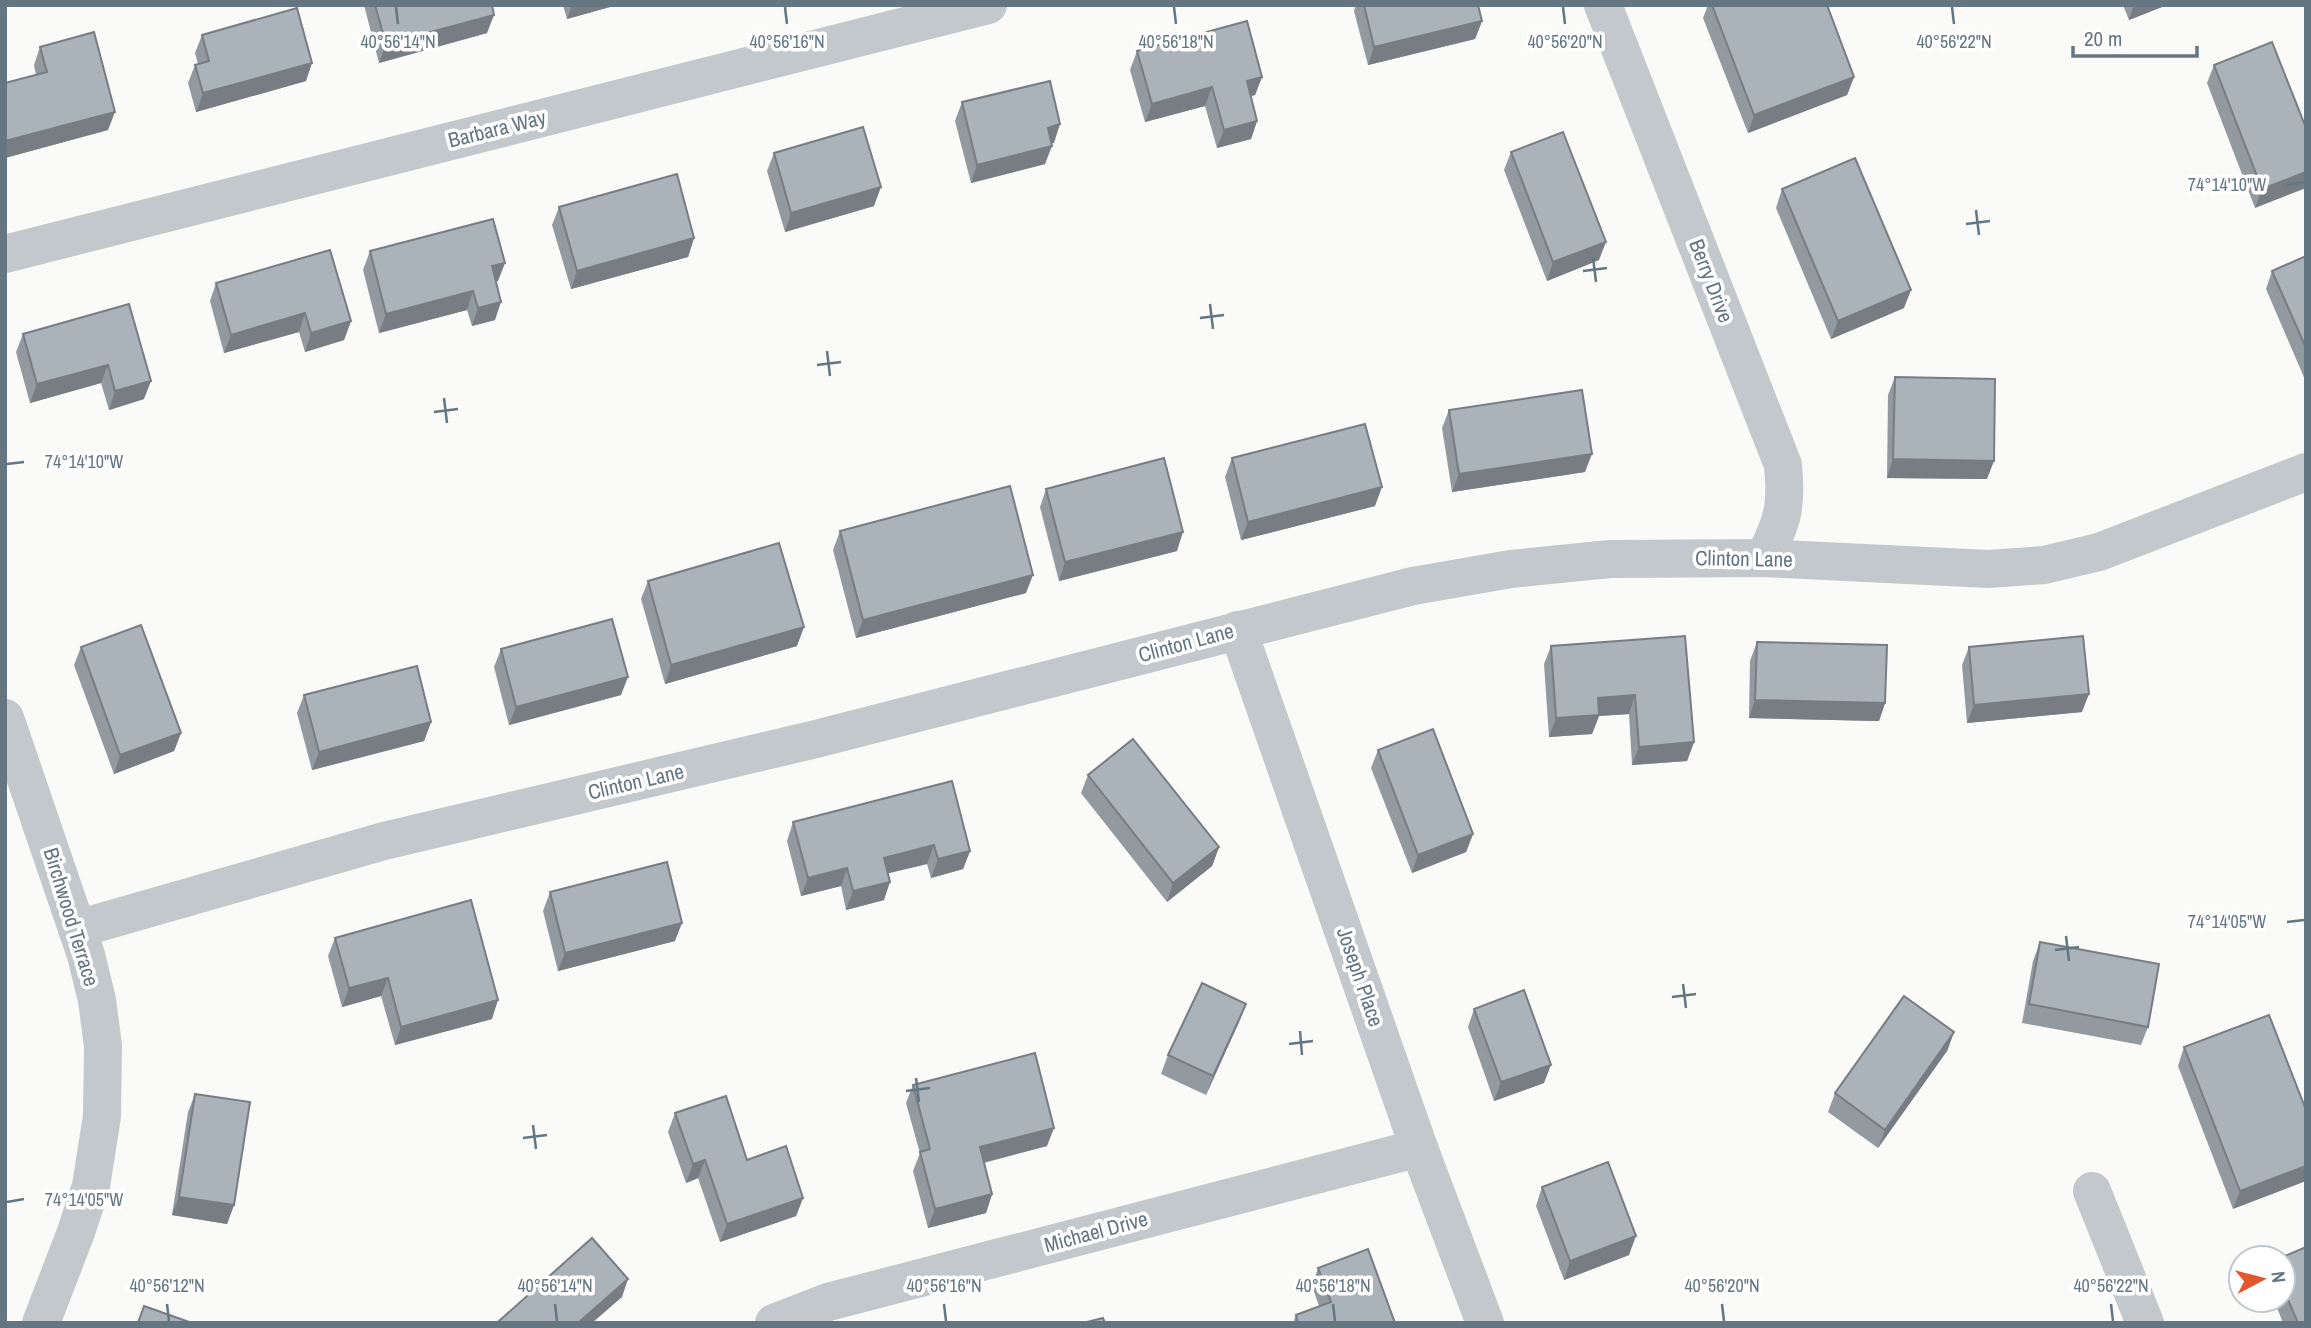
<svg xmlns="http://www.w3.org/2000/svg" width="2311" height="1328" viewBox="0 0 2311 1328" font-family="'Archivo Narrow',sans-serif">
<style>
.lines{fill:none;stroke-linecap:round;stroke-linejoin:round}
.street{stroke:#c3c8cc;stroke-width:38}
.wall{fill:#929a9f}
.shaded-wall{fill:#777d82}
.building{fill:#aab3b9;stroke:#777d82;stroke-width:2}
.ticks{fill:none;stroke:#657683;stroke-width:2.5}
.labels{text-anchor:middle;stroke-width:7;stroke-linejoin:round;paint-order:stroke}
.street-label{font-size:21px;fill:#657683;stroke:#fff}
.ticks-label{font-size:18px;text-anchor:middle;fill:#657683;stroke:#fff;stroke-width:7;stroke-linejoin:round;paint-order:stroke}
</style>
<rect width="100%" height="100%" fill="#fafaf8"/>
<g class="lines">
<g class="street">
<path d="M1603,5L1783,465C1787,506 1783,521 1764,558"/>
<polyline points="5,254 988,5"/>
<polyline points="1238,630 1419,1148 1485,1323"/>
<polyline points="5,718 86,955 97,1000 103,1046 102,1116 91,1186 76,1232 41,1323"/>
<polyline points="77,929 384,841 816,739 1413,586 1511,569 1610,559 1764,558 1989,569 2044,565 2099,552 2306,472"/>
<polyline points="2092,1191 2145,1323"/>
<polyline points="774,1323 828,1302 1419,1148"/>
</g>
</g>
<g class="wall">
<polygon points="364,5 492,5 487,33 379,63"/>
<polygon points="563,5 617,5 567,19"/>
<polygon points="1356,5 1478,5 1482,21 1475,39 1368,65 1354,11"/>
<polygon points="1708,5 1827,5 1854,77 1847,95 1748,133 1703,18"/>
<polygon points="2123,5 2167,5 2129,20"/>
<polygon points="202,35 306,81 196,112 188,83 195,65 198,64 195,53"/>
<polygon points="40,47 108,130 5,158 5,83 36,75 34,65"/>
<polygon points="1137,51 1262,77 1255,95 1251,96 1257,121 1251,139 1217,148 1205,106 1145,122 1130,70"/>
<polygon points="2214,65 2306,128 2255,208 2207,83"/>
<polygon points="962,102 1054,143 1051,143 1045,164 971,183 955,121"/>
<polygon points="1511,152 1599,260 1547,281 1504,170"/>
<polygon points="774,153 874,206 785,232 767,171"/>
<polygon points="1782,189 1904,308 1831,339 1776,208"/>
<polygon points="559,207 694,238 688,257 571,289 552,225"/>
<polygon points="370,251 498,281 496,282 495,320 472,326 467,310 379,333 363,270"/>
<polygon points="2306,256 2306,382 2266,289 2272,271"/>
<polygon points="216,283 351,321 344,340 305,352 299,332 224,353 210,301"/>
<polygon points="129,304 144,399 109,410 101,383 30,403 16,352 23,334"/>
<polygon points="1895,377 1987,479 1887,478 1888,395"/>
<polygon points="1449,410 1585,472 1452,492 1442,428"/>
<polygon points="1232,458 1375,506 1241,540 1225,477"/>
<polygon points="1046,489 1177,551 1059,581 1040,507"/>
<polygon points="840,531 1026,593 856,638 833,550"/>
<polygon points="648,581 797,646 665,684 641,599"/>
<polygon points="1685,636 1694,742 1687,761 1632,765 1629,714 1599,716 1592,734 1549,737 1544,664 1551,646"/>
<polygon points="1757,642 1885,703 1879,721 1749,718 1750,661"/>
<polygon points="81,647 181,733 174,751 114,774 74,665"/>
<polygon points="1969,647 2082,712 1967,723 1962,665"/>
<polygon points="501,649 621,695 509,725 494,667"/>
<polygon points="304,695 431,722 424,741 312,770 297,713"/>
<polygon points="1378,750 1473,834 1466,852 1412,873 1371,768"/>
<polygon points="1088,775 1219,847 1212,866 1167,902 1081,793"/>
<polygon points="793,822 970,851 963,869 931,878 927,864 888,873 884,900 846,910 841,886 801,896 787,841"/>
<polygon points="550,892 675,941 558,971 543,911"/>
<polygon points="335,938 492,1019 395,1045 381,996 342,1007 328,956"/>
<polygon points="2040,942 2148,1027 2141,1045 2022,1023 2033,961"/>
<polygon points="1246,1004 1239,1022 1206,1095 1161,1074 1168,1055"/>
<polygon points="1474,1009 1544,1083 1494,1101 1468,1027"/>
<polygon points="1954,1032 1947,1051 1878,1148 1828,1112 1835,1093"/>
<polygon points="2184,1047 2306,1110 2233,1209 2178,1066"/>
<polygon points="913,1085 1047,1146 984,1163 992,1194 986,1213 928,1228 913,1171 920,1153 906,1103"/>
<polygon points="195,1094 234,1205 227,1224 172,1215 188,1112"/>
<polygon points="675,1113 803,1198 796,1216 720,1242 698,1178 686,1183 668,1132"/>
<polygon points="1542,1187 1629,1255 1564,1280 1536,1206"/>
<polygon points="2283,1258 2306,1323 2283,1323 2274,1300 2283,1300"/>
<polygon points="1318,1268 1395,1323 1293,1323 1296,1315 1319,1306 1312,1286"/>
</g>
<g class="shaded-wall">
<polygon points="572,5 617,5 567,19"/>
<polygon points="2134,5 2167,5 2129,20"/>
<polygon points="494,15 487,33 379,63 386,44"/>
<polygon points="1482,21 1475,39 1368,65 1374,47"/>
<polygon points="312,63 306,81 196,112 203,93"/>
<polygon points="1262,77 1255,95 1240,99 1247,81"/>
<polygon points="1854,77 1847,95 1748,133 1754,115"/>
<polygon points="1212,87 1205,106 1145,122 1152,104"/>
<polygon points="115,112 108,130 5,158 5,141"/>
<polygon points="1257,121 1251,139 1217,148 1224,130"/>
<polygon points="1060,124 1054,143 1041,146 1048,128"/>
<polygon points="1052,146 1045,164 971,183 977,165"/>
<polygon points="2306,172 2306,188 2255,208 2262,189"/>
<polygon points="881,187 874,206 785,232 791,213"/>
<polygon points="694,238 688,257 571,289 577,271"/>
<polygon points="1606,242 1599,260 1547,281 1553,262"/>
<polygon points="505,263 498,281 485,284 492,266"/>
<polygon points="1911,290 1904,308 1831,339 1838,321"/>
<polygon points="473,291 467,310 379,333 386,314"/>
<polygon points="501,302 495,320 472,326 478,308"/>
<polygon points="305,313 299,332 224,353 231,335"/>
<polygon points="351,321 344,340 305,352 311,333"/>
<polygon points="108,365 101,383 30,403 37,384"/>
<polygon points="151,381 144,399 109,410 115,391"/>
<polygon points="1592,454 1585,472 1452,492 1459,474"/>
<polygon points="1893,459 1994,461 1987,479 1887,478"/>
<polygon points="1382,487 1375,506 1241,540 1248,522"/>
<polygon points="1183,532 1177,551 1059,581 1065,562"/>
<polygon points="1033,575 1026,593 856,638 863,620"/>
<polygon points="804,627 797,646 665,684 671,665"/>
<polygon points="628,677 621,695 509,725 516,707"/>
<polygon points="2089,694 2082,712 1967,723 1974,705"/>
<polygon points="1635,695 1629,714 1599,716 1592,734 1549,737 1556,718 1598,698"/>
<polygon points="1755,700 1885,703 1879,721 1749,718"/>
<polygon points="431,722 424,741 312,770 319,752"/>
<polygon points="181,733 174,751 114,774 120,755"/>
<polygon points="1694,742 1687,761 1632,765 1639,747"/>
<polygon points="1473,834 1466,852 1412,873 1418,855"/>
<polygon points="934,845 927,864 877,876 884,858"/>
<polygon points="1219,847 1212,866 1167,902 1173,883"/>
<polygon points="970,851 963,869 931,878 938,859"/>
<polygon points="847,868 841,886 801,896 808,878"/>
<polygon points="890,882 884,900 846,910 853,891"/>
<polygon points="682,923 675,941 558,971 565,953"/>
<polygon points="388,978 381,996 342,1007 349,988"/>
<polygon points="498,1000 492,1019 395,1045 401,1027"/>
<polygon points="1246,1004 1239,1022 1206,1095 1213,1076"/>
<polygon points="1954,1032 1947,1051 1878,1148 1885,1130"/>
<polygon points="1551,1065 1544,1083 1494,1101 1501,1082"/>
<polygon points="1054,1128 1047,1146 973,1165 980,1147"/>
<polygon points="705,1160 698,1178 686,1183 693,1164"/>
<polygon points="2306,1166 2306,1181 2233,1209 2240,1191"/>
<polygon points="992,1194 986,1213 928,1228 935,1209"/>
<polygon points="179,1197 234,1205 227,1224 172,1215"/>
<polygon points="803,1198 796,1216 720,1242 727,1224"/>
<polygon points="1636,1236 1629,1255 1564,1280 1570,1261"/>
<polygon points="628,1279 622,1297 592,1323 578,1323"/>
</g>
<g class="building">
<polygon points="375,5 492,5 494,15 386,44"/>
<polygon points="1364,5 1478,5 1482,21 1374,47"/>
<polygon points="1712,5 1827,5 1854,77 1754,115"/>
<polygon points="297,8 312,63 203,93 195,65 209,61 202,35"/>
<polygon points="1247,21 1262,77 1247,81 1257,121 1224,130 1212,87 1152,104 1137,51"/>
<polygon points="94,32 115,112 5,141 5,83 47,72 40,47"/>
<polygon points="2272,42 2306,128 2306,172 2262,189 2214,65"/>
<polygon points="1050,81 1060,124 1048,128 1052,146 977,165 962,102"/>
<polygon points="863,127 881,187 791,213 774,153"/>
<polygon points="1563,132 1606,242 1553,262 1511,152"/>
<polygon points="1855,158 1911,290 1838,321 1782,189"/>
<polygon points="677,174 694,238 577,271 559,207"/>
<polygon points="493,219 505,263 492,266 501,302 478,308 473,291 386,314 370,251"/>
<polygon points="330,250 351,321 311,333 305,313 231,335 216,283"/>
<polygon points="2306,256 2306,348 2272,271"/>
<polygon points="129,304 151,381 115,391 108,365 37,384 23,334"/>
<polygon points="1895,377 1995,379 1994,461 1893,459"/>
<polygon points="1582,390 1592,454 1459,474 1449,410"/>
<polygon points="1365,424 1382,487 1248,522 1232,458"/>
<polygon points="1164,458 1183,532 1065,562 1046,489"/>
<polygon points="1010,486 1033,575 863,620 840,531"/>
<polygon points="779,543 804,627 671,665 648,581"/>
<polygon points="612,619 628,677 516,707 501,649"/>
<polygon points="141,625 181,733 120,755 81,647"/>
<polygon points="1685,636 1694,742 1639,747 1635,695 1598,698 1599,715 1556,718 1551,646"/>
<polygon points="2083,636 2089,694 1974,705 1969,647"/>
<polygon points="1757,642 1887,645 1885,703 1755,700"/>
<polygon points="417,666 431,722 319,752 304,695"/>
<polygon points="1433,729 1473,834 1418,855 1378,750"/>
<polygon points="1133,739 1219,847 1173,883 1088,775"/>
<polygon points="952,781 970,851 938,859 934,845 884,858 890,882 853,891 847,868 808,878 793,822"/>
<polygon points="667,862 682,923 565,953 550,892"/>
<polygon points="471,900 498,1000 401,1027 388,978 349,988 335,938"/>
<polygon points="2040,942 2159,964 2148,1027 2029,1004"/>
<polygon points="1202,983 1246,1004 1213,1076 1168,1055"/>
<polygon points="1524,990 1551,1065 1501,1082 1474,1009"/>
<polygon points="1904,996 1954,1032 1885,1130 1835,1093"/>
<polygon points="2269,1015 2306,1110 2306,1166 2240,1191 2184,1047"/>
<polygon points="1035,1053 1054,1128 980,1147 992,1194 935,1209 920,1152 930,1149 913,1085"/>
<polygon points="195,1094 250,1102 234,1205 179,1197"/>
<polygon points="726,1096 747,1160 786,1146 803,1198 727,1224 705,1160 693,1164 675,1113"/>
<polygon points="1608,1162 1636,1236 1570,1261 1542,1187"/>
<polygon points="592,1238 628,1279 578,1323 501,1323 499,1321"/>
<polygon points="2306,1247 2306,1323 2298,1323 2283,1288 2283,1258 2280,1258"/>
<polygon points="1368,1249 1395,1323 1298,1323 1296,1315 1331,1302 1318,1268"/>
<polygon points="144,1306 192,1323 138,1323"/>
<polygon points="1103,1318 1105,1323 1083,1323"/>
</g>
<path class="ticks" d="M396,7L398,24M785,7L787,24M1174,7L1176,24M1563,7L1565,24M1952,7L1954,24M2287,185L2304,182M1976,210L1979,235M1966,224L1990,221M1593,257L1596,282M1583,271L1607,268M1210,304L1213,329M1200,318L1224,315M827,351L830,376M817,365L841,362M444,398L447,423M434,412L458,409M7,464L24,462M2287,922L2304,920M2066,936L2069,961M2055,950L2079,947M1683,984L1686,1008M1672,997L1696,994M1300,1031L1302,1055M1289,1044L1313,1041M916,1078L919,1102M906,1091L930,1088M533,1125L536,1149M523,1138L547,1135M7,1202L24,1199M167,1304L169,1321M555,1304L557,1321M944,1304L946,1321M1333,1304L1335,1321M1722,1304L1724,1321M2111,1304L2113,1321"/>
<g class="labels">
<g class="street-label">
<text transform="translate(497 129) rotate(-14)" y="7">Barbara Way</text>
<text transform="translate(1711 281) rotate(69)" y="7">Berry Drive</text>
<text transform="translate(1744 559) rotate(1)" y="7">Clinton Lane</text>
<text transform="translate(1186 643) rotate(-15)" y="7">Clinton Lane</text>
<text transform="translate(636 782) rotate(-13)" y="7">Clinton Lane</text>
<text transform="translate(71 917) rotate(73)" y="7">Birchwood Terrace</text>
<text transform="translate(1360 977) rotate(71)" y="7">Joseph Place</text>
<text transform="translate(1096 1232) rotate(-15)" y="7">Michael Drive</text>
</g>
</g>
<g class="ticks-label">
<text x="398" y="48">40°56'14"N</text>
<text x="787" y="48">40°56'16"N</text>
<text x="1176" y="48">40°56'18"N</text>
<text x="1565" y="48">40°56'20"N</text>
<text x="1954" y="48">40°56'22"N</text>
<text x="2227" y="191">74°14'10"W</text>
<text x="84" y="468">74°14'10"W</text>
<text x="2227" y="928">74°14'05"W</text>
<text x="84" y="1206">74°14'05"W</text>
<text x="167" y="1292">40°56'12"N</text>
<text x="555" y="1292">40°56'14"N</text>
<text x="944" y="1292">40°56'16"N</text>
<text x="1333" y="1292">40°56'18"N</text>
<text x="1722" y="1292">40°56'20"N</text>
<text x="2111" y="1292">40°56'22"N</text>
</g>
<rect width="2311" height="1328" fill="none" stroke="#657683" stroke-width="14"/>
<g transform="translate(2262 1279) rotate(83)"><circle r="33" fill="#ffffff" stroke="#c1c8cd" stroke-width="2"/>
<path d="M0-5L12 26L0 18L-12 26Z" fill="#e4572e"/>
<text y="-10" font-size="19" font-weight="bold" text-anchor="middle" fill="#657683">N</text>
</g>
<path d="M2073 46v10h124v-10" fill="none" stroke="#657683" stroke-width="3.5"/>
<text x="2084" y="46" font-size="21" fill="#657683" stroke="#ffffff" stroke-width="5" paint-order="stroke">20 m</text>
</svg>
